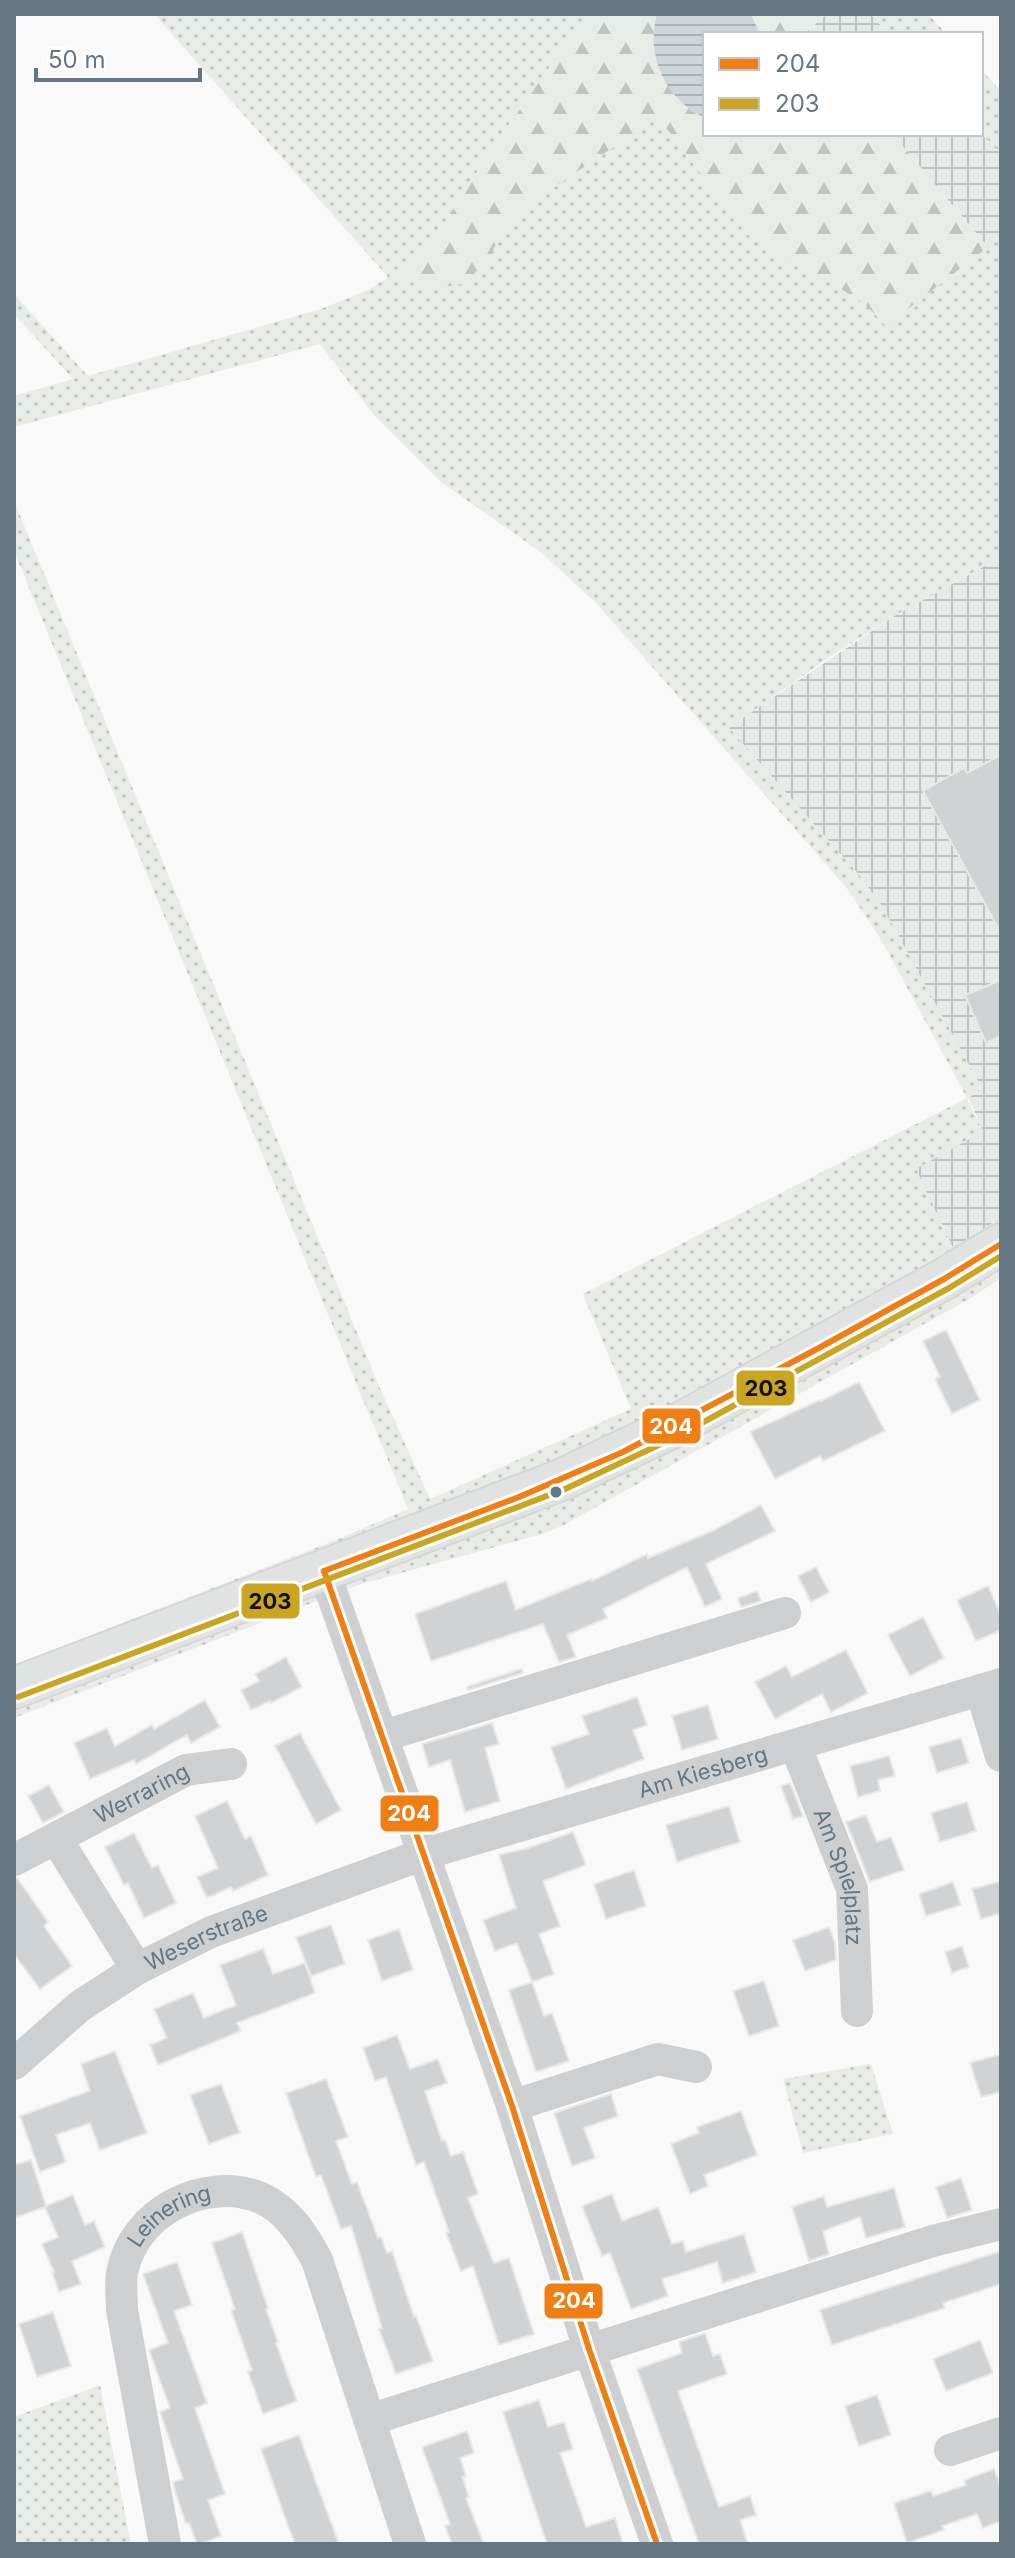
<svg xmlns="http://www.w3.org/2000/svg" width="1015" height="2558" viewBox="0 0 1015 2558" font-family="Inter,sans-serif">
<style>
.industrial{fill:url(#industrial-grid)}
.grass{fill:url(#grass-dots)}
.forest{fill:url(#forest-firs)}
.water{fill:url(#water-rules)}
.building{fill:#d0d2d3;stroke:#e8e8e8;stroke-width:2}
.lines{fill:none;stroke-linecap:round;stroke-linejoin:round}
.major-casing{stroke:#d5d6d7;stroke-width:44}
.minor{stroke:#cecfd0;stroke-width:32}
.major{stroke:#e1e2e2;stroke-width:40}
.bus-1-casing{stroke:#fff;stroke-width:12}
.bus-2-casing{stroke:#fff;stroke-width:12}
.bus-1{stroke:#f07e12;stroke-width:6}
.bus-2{stroke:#caa521;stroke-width:6}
.bus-dot{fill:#657683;stroke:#fff;stroke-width:3}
.labels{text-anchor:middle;stroke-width:8;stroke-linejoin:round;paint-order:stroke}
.street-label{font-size:22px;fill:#657683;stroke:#fff}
.line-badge{stroke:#fff;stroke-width:3}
.badge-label{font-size:22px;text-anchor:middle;font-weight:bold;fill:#fff}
.pale-badge-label{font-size:22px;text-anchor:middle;font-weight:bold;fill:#111}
</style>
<defs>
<pattern id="industrial-grid" width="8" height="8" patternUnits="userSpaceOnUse" patternTransform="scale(2)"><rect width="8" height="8" fill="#e8e9e9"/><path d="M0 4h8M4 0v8" fill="none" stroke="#c0c1c2"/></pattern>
<pattern id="grass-dots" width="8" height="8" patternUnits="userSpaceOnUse" patternTransform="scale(2)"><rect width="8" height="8" fill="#e8ebe6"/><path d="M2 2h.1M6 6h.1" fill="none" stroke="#c0c3c0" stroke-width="1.8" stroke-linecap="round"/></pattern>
<pattern id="forest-firs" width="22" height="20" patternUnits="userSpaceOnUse" patternTransform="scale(2)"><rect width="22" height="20" fill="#e8ebe6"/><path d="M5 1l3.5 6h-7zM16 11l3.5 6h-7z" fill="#c0c3c0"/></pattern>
<pattern id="water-rules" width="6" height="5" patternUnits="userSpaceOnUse" patternTransform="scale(2)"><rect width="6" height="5" fill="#ced6d9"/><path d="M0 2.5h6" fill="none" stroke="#abb2b5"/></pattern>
</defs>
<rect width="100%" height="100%" fill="#f9f9f9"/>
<g class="industrial">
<polygon points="827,14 870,14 889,34 807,34 806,32"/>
<polygon points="981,133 1001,154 1001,237 988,247 892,134"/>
<polygon points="1001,557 1001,1218 953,1248 915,1169 983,1131 897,932 860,876 728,728 894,616"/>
</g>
<g class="grass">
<polygon points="154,14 592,14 563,48 491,150 442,227 390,277 490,258 501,231 519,211 658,117 745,232 769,252 836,285 867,305 886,326 1001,237 1001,557 894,616 825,660 729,728 860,876 882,906 978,1081 982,1089 967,1099 983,1131 916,1169 953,1248 1001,1218 1001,1278 971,1298 562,1526 542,1534 358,1585 14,1718 14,1665 336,1540 408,1509 14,551 14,501 379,1386 430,1499 631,1409 583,1294 967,1098 882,941 846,887 596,603 542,553 441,482 373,414 320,344 14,427 14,396 73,379 14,314 14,294 88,376 321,309 368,290 388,277"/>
<polygon points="870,14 928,14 947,34 889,34"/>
<polygon points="981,70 1001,91 1001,154 981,133"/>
<polygon points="871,2064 893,2134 803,2153 783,2079"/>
<polygon points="100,2385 131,2544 14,2544 14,2417"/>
</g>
<g class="forest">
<path d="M592,14H657C646,56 666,100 705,118V134H892L988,247L886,326L866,305L835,285L769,252L745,232L658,117L519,211L501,231L490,258L463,284L436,288L389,277L442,227L491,150L563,48Z"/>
<polygon points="751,14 827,14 806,32 807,34 760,34"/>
</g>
<path class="water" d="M657,14H751L760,34H705V118C666,100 645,56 657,14Z"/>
<g class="building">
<polygon points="1001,755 1001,933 923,791 964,768 967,773"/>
<polygon points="1001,980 1001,1036 986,1043 965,995"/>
<polygon points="946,1330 980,1400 952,1414 935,1379 940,1377 923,1341"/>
<polygon points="859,1382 885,1431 823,1461 820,1456 775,1479 750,1432 820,1400 821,1401"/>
<polygon points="761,1505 775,1531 706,1564 722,1599 705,1607 687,1567 603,1609 607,1618 567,1635 576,1657 559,1662 543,1624 431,1661 415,1614 506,1581 516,1610 591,1579 592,1581 647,1554 648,1558 714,1530"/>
<polygon points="816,1567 829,1592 811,1602 798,1576"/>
<polygon points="988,1586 1001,1615 1001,1630 976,1641 957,1600"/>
<polygon points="757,1591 761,1601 741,1607 738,1598"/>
<polygon points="923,1617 944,1658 910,1676 888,1635"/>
<polygon points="846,1650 868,1693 831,1712 822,1694 775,1719 755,1682 786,1666 792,1677"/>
<polygon points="286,1657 302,1687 271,1703 270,1701 251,1710 241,1690 259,1681 255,1674"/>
<polygon points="521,1669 523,1673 468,1690 467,1687"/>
<polygon points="637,1697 647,1725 633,1730 644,1759 566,1789 551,1747 589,1734 582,1716"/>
<polygon points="205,1700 220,1727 191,1743 187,1735 136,1764 134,1760 90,1779 74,1743 107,1728 115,1746 152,1725 154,1729"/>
<polygon points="708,1705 718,1739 682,1750 672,1716"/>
<polygon points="492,1723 499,1744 485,1748 500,1801 465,1812 450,1760 429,1767 422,1744"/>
<polygon points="300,1733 341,1810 316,1824 275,1746"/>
<polygon points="961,1738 969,1763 937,1773 929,1747"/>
<polygon points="889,1756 895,1776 878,1780 880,1791 858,1797 850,1766"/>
<polygon points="790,1783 803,1816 793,1819 781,1786"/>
<polygon points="49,1785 64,1812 43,1823 28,1796"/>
<polygon points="227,1801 245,1839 251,1836 268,1875 233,1891 231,1887 207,1898 197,1877 218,1868 195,1816"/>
<polygon points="967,1802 976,1831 940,1842 931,1813"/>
<polygon points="729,1806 740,1842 677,1862 666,1825"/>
<polygon points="866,1815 877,1842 891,1837 904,1870 870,1882 846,1822"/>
<polygon points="573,1832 586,1865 543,1881 560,1926 539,1934 554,1974 532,1982 517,1943 495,1951 483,1920 516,1908 499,1855 528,1848"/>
<polygon points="134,1833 152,1868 158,1865 176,1903 144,1918 128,1883 124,1885 105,1847"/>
<polygon points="634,1870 646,1906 606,1919 594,1884"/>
<polygon points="17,1878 48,1922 44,1926 72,1966 40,1989 14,1954 14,1879"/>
<polygon points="1001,1881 1001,1913 981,1919 972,1889"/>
<polygon points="953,1882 961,1905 926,1916 919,1894"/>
<polygon points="331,1925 345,1964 311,1976 296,1937"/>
<polygon points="829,1927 835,1943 836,1960 805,1971 793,1940"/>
<polygon points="399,1929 413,1970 382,1981 368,1940"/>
<polygon points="962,1946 969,1967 952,1973 945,1952"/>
<polygon points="263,1949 273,1974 305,1963 315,1993 237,2023 241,2031 158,2065 150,2045 167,2038 154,2009 193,1993 204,2018 236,2005 220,1965"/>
<polygon points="764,1981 779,2026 749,2036 733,1991"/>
<polygon points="532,1982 544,2016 552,2013 569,2061 536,2072 509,1990"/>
<polygon points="397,2035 410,2069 438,2059 447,2083 425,2091 442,2141 445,2140 451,2156 463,2152 478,2194 468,2198 494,2263 509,2258 534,2334 499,2345 473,2266 461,2271 446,2233 449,2232 424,2162 416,2165 386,2077 375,2081 363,2048"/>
<polygon points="115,2051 147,2133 100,2150 90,2123 56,2135 66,2162 40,2172 20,2116 90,2091 81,2064"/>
<polygon points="1001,2054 1001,2092 981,2097 970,2063"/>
<polygon points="326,2079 348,2137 336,2141 352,2184 357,2182 378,2238 381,2237 387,2253 392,2251 414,2317 416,2316 433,2361 396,2374 379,2329 382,2328 351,2226 341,2229 321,2175 316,2177 286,2093"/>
<polygon points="221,2084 240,2133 209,2144 190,2095"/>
<polygon points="611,2094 618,2116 584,2128 595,2158 572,2166 554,2113"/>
<polygon points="741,2111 757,2155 704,2175 708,2186 690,2194 671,2144 699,2133 697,2127"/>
<polygon points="31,2160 46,2206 73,2195 85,2225 94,2221 105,2247 72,2261 81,2284 59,2292 52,2272 54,2272 42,2244 58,2237 45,2207 14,2218 14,2165"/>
<polygon points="961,2178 972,2210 947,2218 936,2187"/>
<polygon points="894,2188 905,2227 866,2238 860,2217 823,2231 829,2254 809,2261 792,2207 824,2196 827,2207"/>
<polygon points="612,2194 622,2221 658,2207 672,2244 683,2241 686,2252 744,2234 756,2272 723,2283 717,2262 662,2279 668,2296 631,2309 610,2253 602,2256 582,2206"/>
<polygon points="242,2232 268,2308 266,2309 278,2342 276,2343 297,2401 263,2414 248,2372 252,2370 231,2310 235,2309 212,2243"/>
<polygon points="1001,2251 1001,2284 943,2303 945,2308 832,2345 820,2310"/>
<polygon points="177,2262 192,2305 174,2311 207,2403 195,2408 225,2494 208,2500 221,2536 201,2544 197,2544 189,2523 186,2524 175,2491 173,2482 183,2479 160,2412 170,2408 149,2350 168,2343 143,2274"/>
<polygon points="53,2312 71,2366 37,2377 19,2324"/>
<polygon points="705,2333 713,2356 720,2354 727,2374 678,2391 719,2507 750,2496 756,2515 740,2520 748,2544 699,2544 637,2369 682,2353 679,2342"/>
<polygon points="980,2340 993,2373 946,2391 933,2359"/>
<polygon points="877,2395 891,2435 859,2446 845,2406"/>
<polygon points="539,2400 548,2427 564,2422 573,2449 560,2453 586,2527 615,2518 623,2544 547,2544 503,2412"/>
<polygon points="467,2431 474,2453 460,2458 466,2476 462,2477 469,2497 466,2498 484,2544 452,2544 445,2526 450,2524 422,2447"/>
<polygon points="299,2435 316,2482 339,2544 295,2544 288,2526 261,2449"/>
<polygon points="994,2469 1001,2487 1001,2521 983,2528 977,2514 942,2526 944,2530 907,2543 894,2503 931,2491 933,2496 966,2485 964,2480"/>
</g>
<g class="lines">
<defs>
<polyline id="major" points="14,1688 561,1480 673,1427 944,1279 1001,1244"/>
</defs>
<use href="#major" class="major-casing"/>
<g class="minor">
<polyline points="324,1571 512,2106 589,2349 657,2544"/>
<polyline points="981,1690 1001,1756"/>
<polyline points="383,1736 785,1613"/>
<path id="s1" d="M796,1747L852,1889L857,2011"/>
<polyline points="56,1838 137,1969"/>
<path id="s2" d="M14,1860L186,1770L231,1764"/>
<path id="s3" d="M14,2064L80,2006L137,1969L211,1932L424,1854L1001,1684"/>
<polyline points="512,2106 658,2059 696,2067"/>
<polyline points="369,2420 933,2241 1001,2224"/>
<polyline points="950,2450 1001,2433"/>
<path id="s4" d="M165,2544L122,2310C122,2298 120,2284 122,2273C133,2212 205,2175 261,2198C288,2210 304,2236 317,2260L410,2544"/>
</g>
<use href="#major" class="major"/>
<defs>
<g id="bus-1">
<polyline points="324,1571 512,2106 589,2349 657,2544"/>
<polyline points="324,1571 519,1497 623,1452 817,1349 944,1279 1001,1244"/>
</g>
<polyline id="bus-2" points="18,1697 565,1489 678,1436 949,1288 1001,1256"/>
</defs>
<use href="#bus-1" class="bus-1-casing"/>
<use href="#bus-2" class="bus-2-casing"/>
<use href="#bus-1" class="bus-1"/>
<use href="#bus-2" class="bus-2"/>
</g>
<circle class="bus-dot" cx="556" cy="1492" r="7"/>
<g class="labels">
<g class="street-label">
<text dy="8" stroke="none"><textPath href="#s3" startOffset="756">Am Kiesberg</textPath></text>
<text dy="8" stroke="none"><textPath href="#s2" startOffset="144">Werraring</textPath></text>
<text dy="8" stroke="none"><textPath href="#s1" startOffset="138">Am Spielplatz</textPath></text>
<text dy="8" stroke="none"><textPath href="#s3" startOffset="232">Weserstraße</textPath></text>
<text dy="8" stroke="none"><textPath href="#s4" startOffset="354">Leinering</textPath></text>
</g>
</g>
<g class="line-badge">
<rect x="735" y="1369" width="61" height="38" rx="8" fill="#caa521"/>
<rect x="641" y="1407" width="61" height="38" rx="8" fill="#f07e12"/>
<rect x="240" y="1582" width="61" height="38" rx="8" fill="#caa521"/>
<rect x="379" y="1794" width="61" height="39" rx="8" fill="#f07e12"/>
<rect x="543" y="2282" width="61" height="38" rx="8" fill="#f07e12"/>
</g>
<g class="badge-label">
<text x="671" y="1434">204</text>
<text x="409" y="1821">204</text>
<text x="574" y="2308">204</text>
</g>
<g class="pale-badge-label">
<text x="766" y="1396">203</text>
<text x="270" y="1609">203</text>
</g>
<rect width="1015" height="2558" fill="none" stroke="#657683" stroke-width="32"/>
<rect x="703" y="32" width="280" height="104" fill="#ffffff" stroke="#c1c8cd" stroke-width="2"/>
<rect x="719" y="58" width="40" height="12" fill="#f07e12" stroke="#c1c8cd" stroke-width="2"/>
<text x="775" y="72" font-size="24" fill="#657683">204</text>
<rect x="719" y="98" width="40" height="12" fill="#caa521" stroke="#c1c8cd" stroke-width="2"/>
<text x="775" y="112" font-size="24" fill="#657683">203</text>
<path d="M36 68v12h164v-12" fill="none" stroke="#657683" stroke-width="4"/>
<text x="48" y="68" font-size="24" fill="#657683" stroke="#ffffff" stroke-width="6" paint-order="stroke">50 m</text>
</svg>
